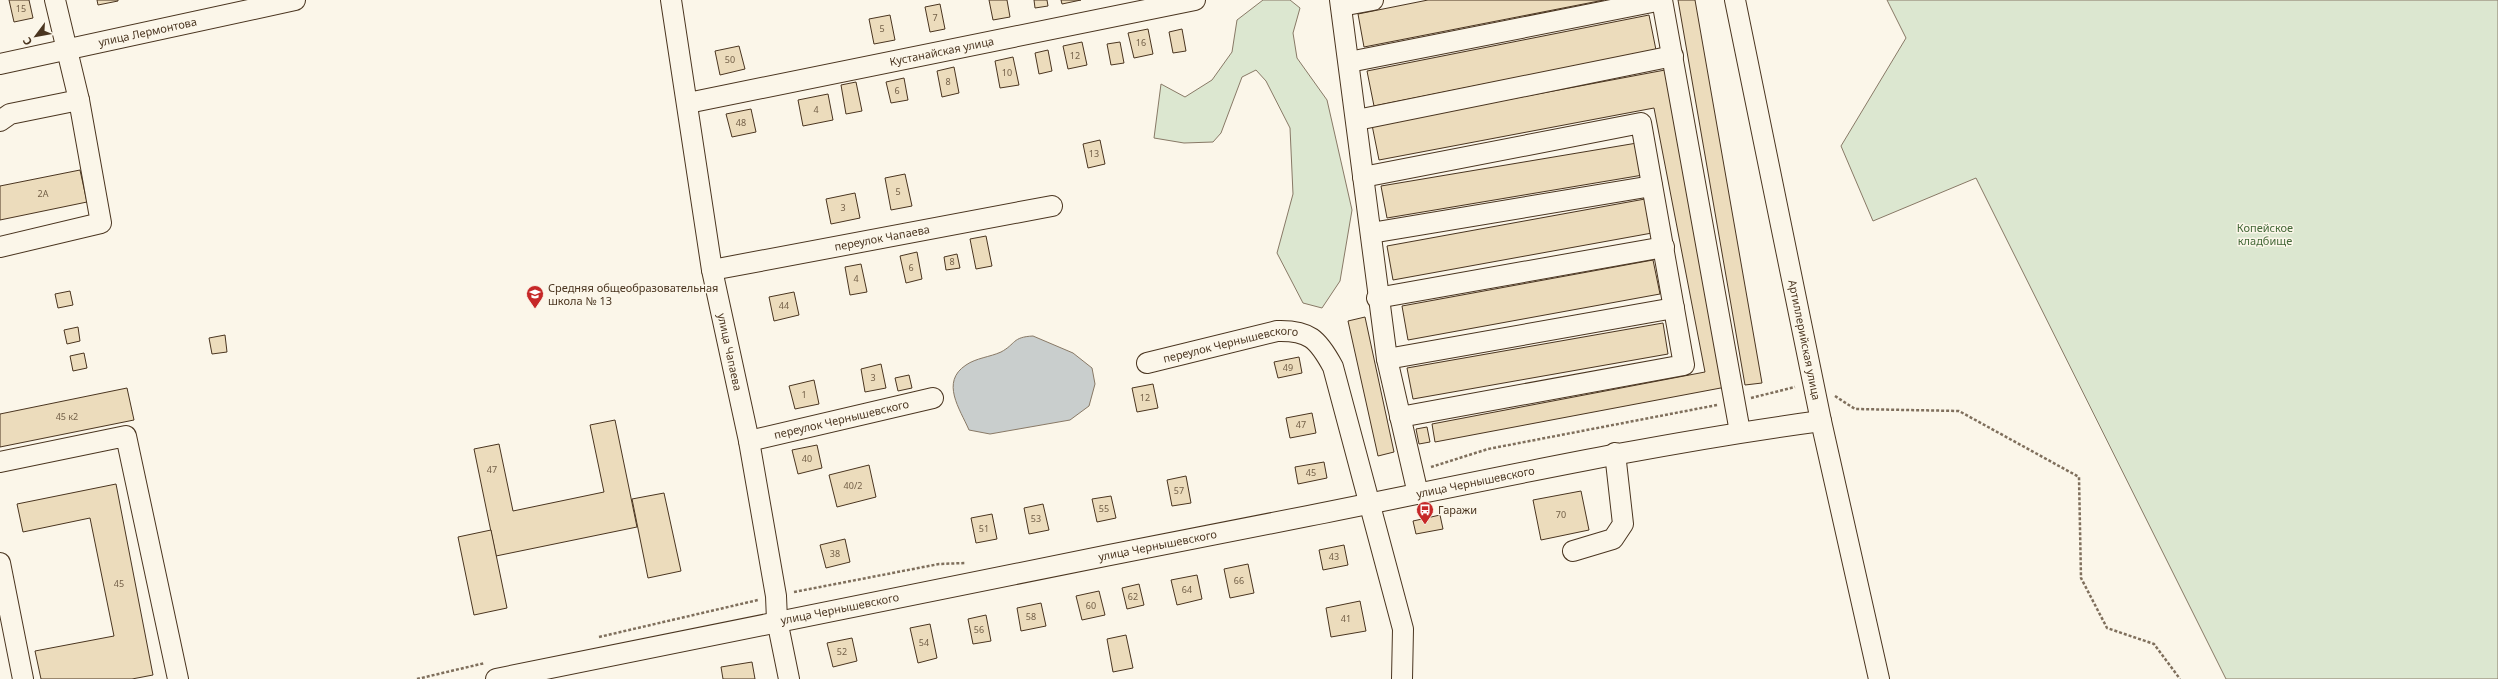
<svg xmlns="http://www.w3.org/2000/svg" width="2498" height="679" viewBox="0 0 2498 679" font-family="'Noto Sans',sans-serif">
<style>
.green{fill:#dce7d0;stroke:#887966}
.water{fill:#c9cecd;stroke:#887966}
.building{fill:#ecdcbc;stroke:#4a3520}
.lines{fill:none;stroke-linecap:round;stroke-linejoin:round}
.minor-casing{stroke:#4a3520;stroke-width:22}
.path{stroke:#7f6f5c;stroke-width:2.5;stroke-dasharray:3 2;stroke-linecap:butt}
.minor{stroke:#fbf6e9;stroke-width:20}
.labels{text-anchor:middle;stroke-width:3;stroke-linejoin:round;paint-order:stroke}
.number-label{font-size:9px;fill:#725f47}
.street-label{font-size:11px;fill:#4a3520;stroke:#fbf6e9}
.park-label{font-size:11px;fill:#436837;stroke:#fbf6e9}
.poi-label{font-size:11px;fill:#4a3520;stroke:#fbf6e9;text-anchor:start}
</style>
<rect width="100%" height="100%" fill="#fbf6e9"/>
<g class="green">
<polygon points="1263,0 1290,0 1300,8 1293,33 1297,58 1327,100 1352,210 1340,281 1322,308 1303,303 1277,253 1293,194 1290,128 1266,81 1256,70 1242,77 1221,133 1213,142 1184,143 1154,138 1161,84 1185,97 1212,80 1232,52 1237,20"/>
<polygon points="1887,0 2498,0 2498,679 2226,679 1976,178 1873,221 1841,146 1906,38"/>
</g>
<path class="water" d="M1033,336L1073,353L1092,368L1095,384L1089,406L1070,420L990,434L969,430C960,409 940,382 966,365C976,358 990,357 1001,352C1016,344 1012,337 1033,336Z"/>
<g class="building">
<polygon points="9,0 29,0 33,18 14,22"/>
<polygon points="97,0 118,0 118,1 98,5"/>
<polygon points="989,0 1007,0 1010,17 993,20"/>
<polygon points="1034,0 1047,0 1048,6 1035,8"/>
<polygon points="1061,0 1081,0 1062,4"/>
<polygon points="1428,0 1604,0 1364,47 1358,14"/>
<polygon points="1678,0 1695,0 1762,383 1745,385"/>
<polygon points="940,4 945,29 930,32 925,7"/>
<polygon points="890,15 895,40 874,44 869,19"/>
<polygon points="1649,15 1656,50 1374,106 1367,71"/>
<polygon points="1148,29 1153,54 1134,58 1128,33"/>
<polygon points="1182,29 1186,51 1173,53 1169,32"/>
<polygon points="1082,42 1087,65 1068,69 1063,46"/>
<polygon points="1120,42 1124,63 1111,65 1107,44"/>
<polygon points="739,46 745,69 720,75 715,51"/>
<polygon points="1048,50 1052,71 1039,74 1035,53"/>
<polygon points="1013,57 1019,85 1000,88 995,61"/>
<polygon points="954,67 959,93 942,97 937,71"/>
<polygon points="1665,70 1726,387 1435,442 1432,424 1705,372 1654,108 1379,160 1372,125"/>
<polygon points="904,78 908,100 891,103 886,82"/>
<polygon points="856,82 862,111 846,114 841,85"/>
<polygon points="828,94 833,120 803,126 798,100"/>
<polygon points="751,109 756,132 732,137 726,114"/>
<polygon points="1100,140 1105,164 1088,168 1083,144"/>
<polygon points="1637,143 1643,175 1387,218 1381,186"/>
<polygon points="80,170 87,202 0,220 0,186"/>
<polygon points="905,174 912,206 891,210 885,178"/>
<polygon points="855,193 860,218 831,224 826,199"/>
<polygon points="1645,199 1652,233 1393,280 1387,246"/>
<polygon points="986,236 992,266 976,269 970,239"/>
<polygon points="917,252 922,279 906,283 900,256"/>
<polygon points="957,254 960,268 946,270 944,257"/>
<polygon points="1653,260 1660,294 1408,340 1402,306"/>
<polygon points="861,264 867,292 850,295 845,267"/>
<polygon points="70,291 73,305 58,308 55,294"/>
<polygon points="794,292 799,315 774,321 769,297"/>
<polygon points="1365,317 1394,452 1378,456 1348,321"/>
<polygon points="1663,323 1668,354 1413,399 1407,368"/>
<polygon points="78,327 80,341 67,344 64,330"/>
<polygon points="225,335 227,352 212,354 209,338"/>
<polygon points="84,353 87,368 73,371 70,356"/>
<polygon points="1299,357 1302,373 1278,378 1274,362"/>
<polygon points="881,364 886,388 865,392 861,369"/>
<polygon points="909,375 912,388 898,391 895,378"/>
<polygon points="814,380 819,404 795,409 789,386"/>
<polygon points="1153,384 1158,408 1137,412 1132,388"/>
<polygon points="127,388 134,420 0,447 0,414"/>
<polygon points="1312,413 1316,433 1290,438 1286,418"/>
<polygon points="615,420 637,527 496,556 474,449 499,444 513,511 604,492 590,425"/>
<polygon points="1427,427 1430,442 1419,444 1416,429"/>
<polygon points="817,445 822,468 798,474 792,450"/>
<polygon points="1324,462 1327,478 1298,484 1295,467"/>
<polygon points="869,465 876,497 837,507 829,475"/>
<polygon points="1186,476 1191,503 1172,506 1167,480"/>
<polygon points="116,484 153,675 132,679 41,679 35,651 114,636 90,518 23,532 17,504"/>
<polygon points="1581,491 1589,530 1541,540 1533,500"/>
<polygon points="664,493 681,571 648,578 632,499"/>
<polygon points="1111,496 1116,518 1097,522 1092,499"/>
<polygon points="1043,504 1049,530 1029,534 1024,508"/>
<polygon points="992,514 997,539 976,543 971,518"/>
<polygon points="1440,515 1443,529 1416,534 1413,521"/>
<polygon points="491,530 507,608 474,615 458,537"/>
<polygon points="845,539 850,562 826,568 820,545"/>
<polygon points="1344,545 1348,565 1323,570 1319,550"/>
<polygon points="1248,564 1254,593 1230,598 1224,569"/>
<polygon points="1197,575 1202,599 1177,605 1171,580"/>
<polygon points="1139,584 1144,605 1127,609 1122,588"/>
<polygon points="1099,591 1105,615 1082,620 1076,596"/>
<polygon points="1360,601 1366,631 1331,637 1326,608"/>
<polygon points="1041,603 1046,626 1021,631 1017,608"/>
<polygon points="986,615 991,641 973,644 968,619"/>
<polygon points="930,624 937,658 918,663 910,628"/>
<polygon points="1126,635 1133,668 1113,672 1107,639"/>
<polygon points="852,638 857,661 833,667 827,643"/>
<polygon points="752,662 755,679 723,679 721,667"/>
</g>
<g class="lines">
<defs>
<g id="minor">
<path id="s1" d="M671,0L712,270L749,441L776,596L777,620L789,679"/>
<polyline points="1340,0 1387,359 1418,494"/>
<polyline points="1662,0 1740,432"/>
<path id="s2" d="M1735,0L1821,421L1879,679"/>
<polyline points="1341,6 1373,0"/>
<polyline points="1349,62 1662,0"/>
<path id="s3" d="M0,64L295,0"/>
<path id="s4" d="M688,103L1195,0"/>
<polyline points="1357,120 1673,56"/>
<polyline points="0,121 10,114 79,100"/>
<polyline points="1363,177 1641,123 1684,365 1400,417"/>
<polyline points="1371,233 1652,186"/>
<polyline points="0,247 101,223 79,100 55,0"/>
<path id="s5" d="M712,270L1052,206"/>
<polyline points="1377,298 1664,247"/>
<polyline points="1387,359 1674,308"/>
<path id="s6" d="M1147,363L1277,331C1309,330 1318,339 1333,367L1403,629L1402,679"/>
<path id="s7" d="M749,441L933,398"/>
<polyline points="0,462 126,436 178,679"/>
<polyline points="1573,551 1613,539 1623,524 1615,453"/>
<polyline points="0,563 23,679"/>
<path id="s8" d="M496,679C766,623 1037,569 1308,516C1479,482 1649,444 1821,421"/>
</g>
</defs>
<use href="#minor" class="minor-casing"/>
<g class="path">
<polyline points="1835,396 1855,409 1959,411 2079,477 2081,578 2107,628 2154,644 2180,679"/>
<polyline points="1751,398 1795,387"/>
<polyline points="1431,467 1488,449 1717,405"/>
<polyline points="794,592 939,564 966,563"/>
<polyline points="599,637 758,600"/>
<polyline points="417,679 485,663"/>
</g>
<use href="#minor" class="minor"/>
</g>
<defs>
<symbol id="school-pin" viewBox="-11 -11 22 30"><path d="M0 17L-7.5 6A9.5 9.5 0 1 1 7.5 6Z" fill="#c62828" stroke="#fbf6e9"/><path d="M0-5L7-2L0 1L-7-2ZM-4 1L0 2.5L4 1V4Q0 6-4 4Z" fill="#fff"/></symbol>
<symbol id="bus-pin" viewBox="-11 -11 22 30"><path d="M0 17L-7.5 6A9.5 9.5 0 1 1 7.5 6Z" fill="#c62828" stroke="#fbf6e9"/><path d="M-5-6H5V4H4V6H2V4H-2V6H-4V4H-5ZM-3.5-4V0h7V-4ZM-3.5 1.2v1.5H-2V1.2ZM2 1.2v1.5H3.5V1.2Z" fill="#fff"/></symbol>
</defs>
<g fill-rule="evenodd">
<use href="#school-pin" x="525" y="284" width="20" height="27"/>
<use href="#bus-pin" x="1415" y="500" width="20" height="27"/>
</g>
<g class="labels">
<g class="number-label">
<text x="21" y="12">15</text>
<text x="935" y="21">7</text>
<text x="882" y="32">5</text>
<text x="1141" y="46">16</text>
<text x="1075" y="59">12</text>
<text x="730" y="63">50</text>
<text x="1007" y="76">10</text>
<text x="948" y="85">8</text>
<text x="897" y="94">6</text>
<text x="816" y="113">4</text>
<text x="741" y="126">48</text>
<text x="1094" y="157">13</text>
<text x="898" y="195">5</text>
<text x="43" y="197">2А</text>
<text x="843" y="211">3</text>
<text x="952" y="265">8</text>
<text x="911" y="271">6</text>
<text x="856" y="282">4</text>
<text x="784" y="309">44</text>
<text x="1288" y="371">49</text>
<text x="873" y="381">3</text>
<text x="804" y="398">1</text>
<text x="1145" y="401">12</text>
<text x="67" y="420">45 к2</text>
<text x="1301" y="428">47</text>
<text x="807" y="462">40</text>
<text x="492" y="473">47</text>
<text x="1311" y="476">45</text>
<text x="853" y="489">40/2</text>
<text x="1179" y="494">57</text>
<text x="1104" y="512">55</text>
<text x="1561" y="518">70</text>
<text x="1036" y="522">53</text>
<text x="984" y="532">51</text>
<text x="835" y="557">38</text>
<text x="1334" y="560">43</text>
<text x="1239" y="584">66</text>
<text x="119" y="587">45</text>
<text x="1187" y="593">64</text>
<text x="1133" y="600">62</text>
<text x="1091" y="609">60</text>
<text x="1031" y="620">58</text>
<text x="1346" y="622">41</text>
<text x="979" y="633">56</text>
<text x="924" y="646">54</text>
<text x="842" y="655">52</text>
</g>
<g class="street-label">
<text dy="4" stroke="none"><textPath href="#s3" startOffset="151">улица Лермонтова</textPath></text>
<text dy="4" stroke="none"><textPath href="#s4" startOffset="259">Кустанайская улица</textPath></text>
<text dy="4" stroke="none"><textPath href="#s5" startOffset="173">переулок Чапаева</textPath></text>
<text dy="4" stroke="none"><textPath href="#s2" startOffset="347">Артиллерийская улица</textPath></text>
<text dy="4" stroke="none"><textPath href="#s6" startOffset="86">переулок Чернышевского</textPath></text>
<text dy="4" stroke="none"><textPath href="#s1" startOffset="357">улица Чапаева</textPath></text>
<text dy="4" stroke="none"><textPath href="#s7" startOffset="95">переулок Чернышевского</textPath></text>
<text dy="4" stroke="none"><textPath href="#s8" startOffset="999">улица Чернышевского</textPath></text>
<text dy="4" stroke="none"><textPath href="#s8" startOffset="675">улица Чернышевского</textPath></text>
<text dy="4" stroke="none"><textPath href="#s8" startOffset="351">улица Чернышевского</textPath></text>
</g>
<g class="park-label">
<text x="2265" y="232">Копейское<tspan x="2265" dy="13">кладбище</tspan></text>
</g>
<g class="poi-label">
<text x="548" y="292">Средняя общеобразовательная<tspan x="548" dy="13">школа № 13</tspan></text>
<text x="1438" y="514">Гаражи</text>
</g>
</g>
<g transform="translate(36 36) rotate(238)" stroke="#fbf6e9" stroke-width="3" paint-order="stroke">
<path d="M0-3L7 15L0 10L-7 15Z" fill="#4a3520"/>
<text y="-6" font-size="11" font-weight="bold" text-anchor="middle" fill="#4a3520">С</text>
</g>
</svg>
